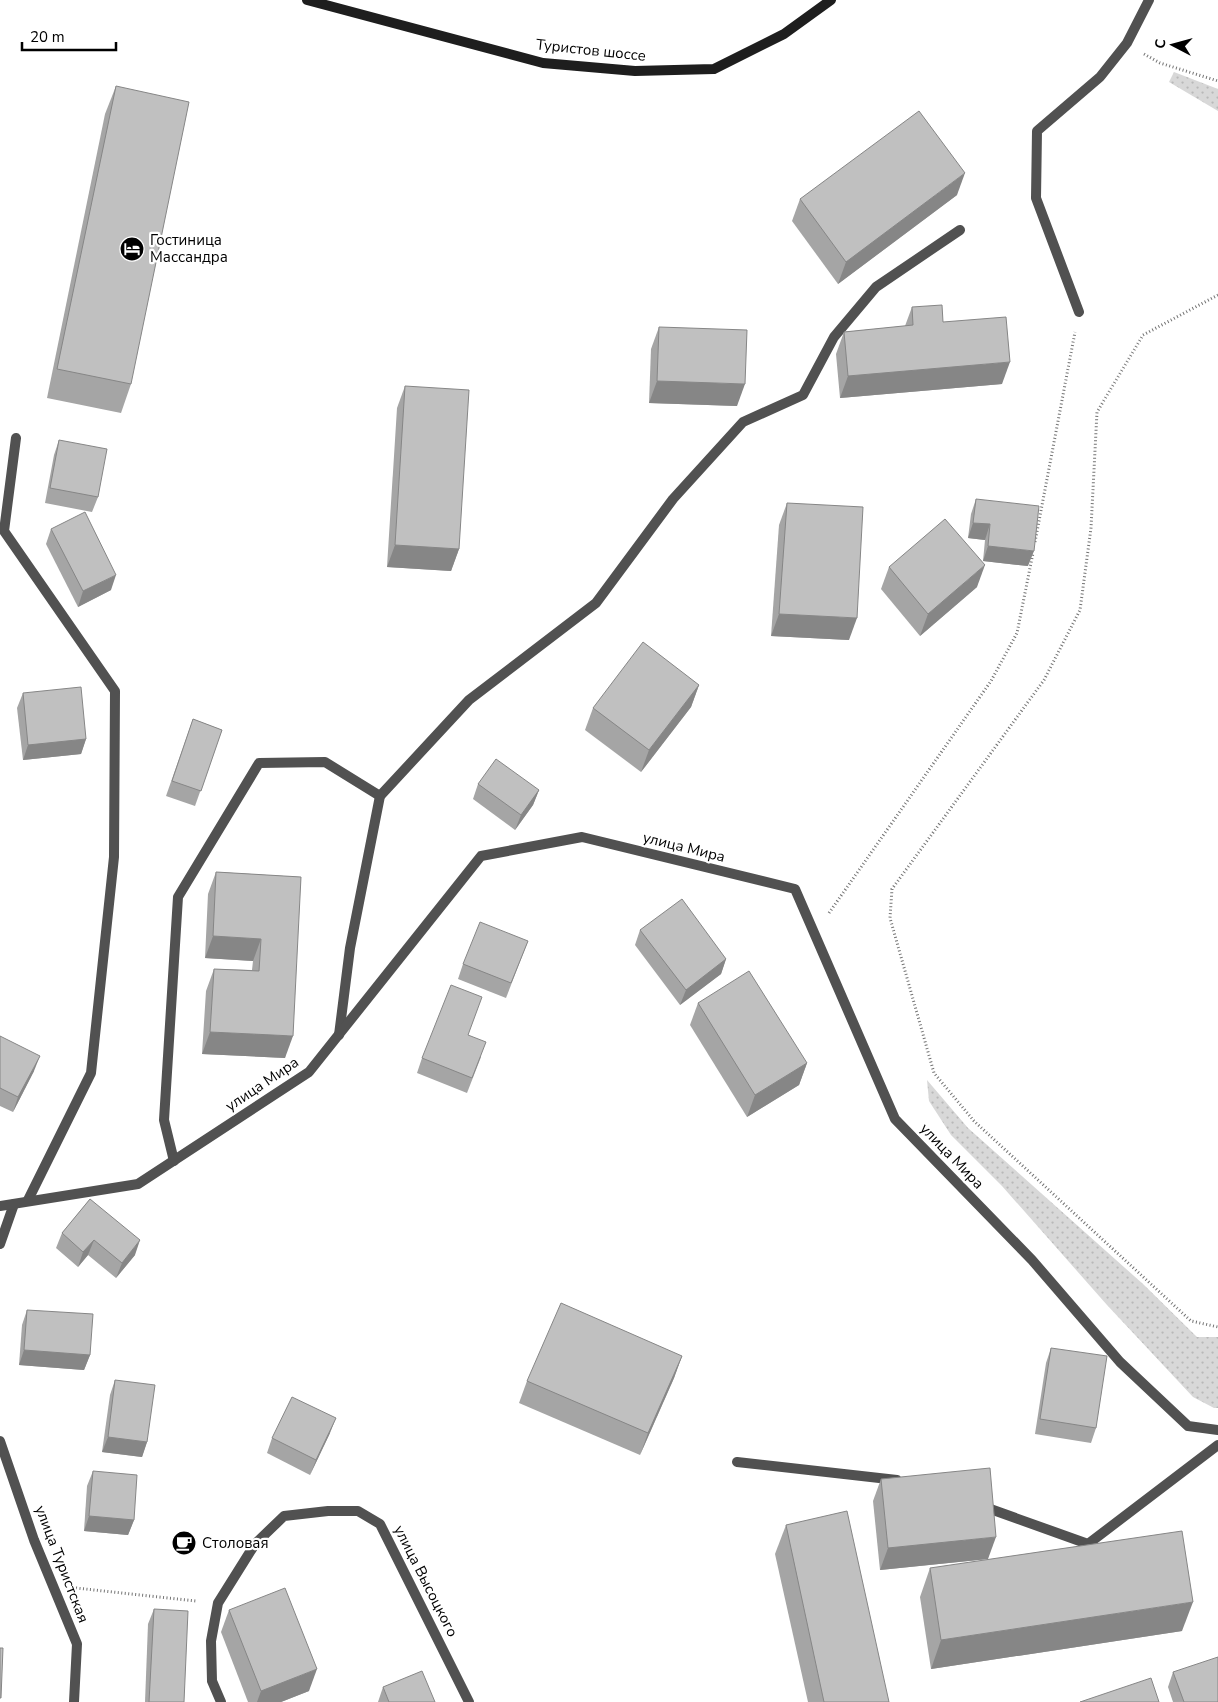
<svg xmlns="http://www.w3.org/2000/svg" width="1218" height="1702" viewBox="0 0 1218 1702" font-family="'Nunito Sans',sans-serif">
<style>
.grass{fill:url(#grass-dots)}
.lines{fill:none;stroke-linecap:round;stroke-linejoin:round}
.path{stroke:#737373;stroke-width:3;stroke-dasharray:1 2.5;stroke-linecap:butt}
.lane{stroke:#515151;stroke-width:10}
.street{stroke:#515151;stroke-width:10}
.secondary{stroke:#1e1e1e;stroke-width:10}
.wall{fill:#a5a5a5}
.shaded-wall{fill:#868686}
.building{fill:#c0c0c0;stroke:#868686}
.labels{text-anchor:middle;stroke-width:4.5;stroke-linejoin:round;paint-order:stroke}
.street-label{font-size:15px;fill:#000;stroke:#fff}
.poi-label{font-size:15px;fill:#000;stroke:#fff;text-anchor:start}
</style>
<defs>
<pattern id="grass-dots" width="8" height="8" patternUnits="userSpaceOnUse" patternTransform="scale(1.25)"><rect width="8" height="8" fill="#d8d8d8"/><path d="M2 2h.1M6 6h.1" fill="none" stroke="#b8b8b8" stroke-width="1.8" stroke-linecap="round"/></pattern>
</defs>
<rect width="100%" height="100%" fill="#fff"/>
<g class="grass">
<polygon points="1174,72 1218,89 1218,111 1169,82"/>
<polygon points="927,1080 968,1128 1143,1284 1197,1337 1218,1337 1218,1408 1214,1408 1193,1397 1107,1305 1002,1186 951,1135 929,1101"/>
</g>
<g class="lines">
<g class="path">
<polyline points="1144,54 1160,63 1218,81"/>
<polyline points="1218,295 1143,335 1097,412 1091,528 1080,610 1044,680 892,889 890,918 934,1073 974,1121 1191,1321 1218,1327"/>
<polyline points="1035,542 1075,332"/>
<polyline points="829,913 991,681 1017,633 1033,553"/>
<polyline points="76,1588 196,1601"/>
</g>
<g class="lane">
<polyline points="1079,312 1036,198 1037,131 1100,77 1127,43 1149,0"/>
<polyline points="16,438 4,531 115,691 114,857 91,1073 28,1200"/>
<polyline points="339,1035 350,948 380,796 469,700 596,603 673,499 743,422 803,395 834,337 876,287 960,230"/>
<polyline points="174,1161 164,1120 178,897 259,763 325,762 380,796"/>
<polyline points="0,1244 14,1204"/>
<polyline points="0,1441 34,1540 77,1644 74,1702"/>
<polyline points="737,1462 897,1480"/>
<polyline points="982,1506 1088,1544 1218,1445"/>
<polyline points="221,1702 212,1681 211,1641 218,1603 255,1544 284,1516 328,1511 358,1511 380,1524 469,1702"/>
</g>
<polyline class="street" points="0,1206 138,1184 309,1072 481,856 582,837 795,889 895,1119 1032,1260 1120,1362 1188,1426 1218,1430"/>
<polyline class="secondary" points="307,0 543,63 635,71 714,69 784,34 831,0"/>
</g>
<g class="wall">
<polygon points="116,86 131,384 121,413 47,398 105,114"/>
<polygon points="957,195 838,284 792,221 800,199"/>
<polygon points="912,307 943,322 1002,384 840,398 836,354 844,332 905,326"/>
<polygon points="659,327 737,406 649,403 651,349"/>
<polygon points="405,386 459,549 451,571 387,567 397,408"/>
<polygon points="59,440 98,497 92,512 45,503 54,455"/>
<polygon points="976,499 1028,566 983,561 985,540 968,538 971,514"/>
<polygon points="787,503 849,640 771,636 779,525"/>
<polygon points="51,529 111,590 78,607 46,544"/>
<polygon points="889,567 977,587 920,636 881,589"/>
<polygon points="699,685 691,707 641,772 585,730 593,708"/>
<polygon points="23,693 86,739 81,754 23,760 17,708"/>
<polygon points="193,719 222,730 195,806 166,796"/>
<polygon points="478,784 539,790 533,805 515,830 473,799"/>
<polygon points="216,872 301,877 285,1058 202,1054 206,991 214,969 252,970 253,961 205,958 208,894"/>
<polygon points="640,930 726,959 721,974 680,1005 635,945"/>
<polygon points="528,941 506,998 458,979 463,964"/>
<polygon points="698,1003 807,1063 799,1085 747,1117 690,1025"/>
<polygon points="468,1035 481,1057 467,1093 417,1073 422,1058"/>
<polygon points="0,1036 34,1071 13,1112 0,1106"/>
<polygon points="90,1199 135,1255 116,1278 88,1255 78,1267 56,1248 62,1233"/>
<polygon points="27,1310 90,1355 84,1370 19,1365 22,1325"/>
<polygon points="1051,1348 1096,1428 1091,1443 1035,1434 1046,1363"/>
<polygon points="682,1356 674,1378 640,1455 519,1403 527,1381"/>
<polygon points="115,1380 147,1442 142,1457 102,1452 110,1395"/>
<polygon points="330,1433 310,1475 267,1453 272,1438"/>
<polygon points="93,1471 134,1520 128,1535 84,1531 87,1486"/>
<polygon points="881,1479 988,1559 880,1570 873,1501"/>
<polygon points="786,1525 889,1702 808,1702 775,1554"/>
<polygon points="930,1568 1182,1631 931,1669 920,1597"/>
<polygon points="154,1609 184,1702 145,1702 148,1624"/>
<polygon points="229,1610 309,1691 281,1702 248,1702 221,1632"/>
<polygon points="1173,1672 1218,1702 1173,1702 1168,1687"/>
<polygon points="383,1687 435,1702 378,1702"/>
</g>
<g class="shaded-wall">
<polygon points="965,173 957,195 838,284 846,262"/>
<polygon points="1010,362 1002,384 840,398 848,376"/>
<polygon points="657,381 745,384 737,406 649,403"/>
<polygon points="973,523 990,524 985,540 968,538"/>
<polygon points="395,545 459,549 451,571 387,567"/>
<polygon points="988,546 1034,551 1028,566 983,561"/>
<polygon points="985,565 977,587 920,636 928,614"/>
<polygon points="116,575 111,590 78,607 83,591"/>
<polygon points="779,614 857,618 849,640 771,636"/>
<polygon points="699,685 691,707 641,772 649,750"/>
<polygon points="86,739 81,754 23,760 28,745"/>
<polygon points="539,790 533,805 515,830 521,815"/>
<polygon points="213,936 261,939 253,961 205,958"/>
<polygon points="726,959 721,974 680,1005 686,990"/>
<polygon points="210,1032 293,1036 285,1058 202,1054"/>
<polygon points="40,1056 34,1071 13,1112 18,1097"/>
<polygon points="807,1063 799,1085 747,1117 755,1095"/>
<polygon points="94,1240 88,1255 78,1267 83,1252"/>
<polygon points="140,1240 135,1255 116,1278 122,1263"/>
<polygon points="24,1350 90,1355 84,1370 19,1365"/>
<polygon points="682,1356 674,1378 640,1455 648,1433"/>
<polygon points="336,1418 330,1433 310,1475 316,1460"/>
<polygon points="108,1437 147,1442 142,1457 102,1452"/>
<polygon points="89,1516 134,1520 128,1535 84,1531"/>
<polygon points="996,1537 988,1559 880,1570 888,1548"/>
<polygon points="1193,1602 1182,1631 931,1669 941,1640"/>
<polygon points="317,1669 309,1691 281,1702 257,1702 261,1691"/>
</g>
<g class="building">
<polygon points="116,86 189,102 131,384 57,369"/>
<polygon points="919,111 965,173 846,262 800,199"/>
<polygon points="942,305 943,322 1006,317 1010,362 848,376 844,332 913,325 912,307"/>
<polygon points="659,327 747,330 745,384 657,381"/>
<polygon points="405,386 469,390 459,549 395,545"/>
<polygon points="59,440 107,449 98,497 50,488"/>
<polygon points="976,499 1039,506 1034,551 988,546 990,524 973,523"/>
<polygon points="787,503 863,507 857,618 779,614"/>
<polygon points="85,512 116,575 83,591 51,529"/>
<polygon points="945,519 985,565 928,614 889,567"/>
<polygon points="643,642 699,685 649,750 593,708"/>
<polygon points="81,687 86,739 28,745 23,693"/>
<polygon points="193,719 222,730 201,791 172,781"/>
<polygon points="496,759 539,790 521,815 478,784"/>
<polygon points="216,872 301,877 293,1036 210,1032 214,969 259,971 261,939 213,936"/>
<polygon points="682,899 726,959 686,990 640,930"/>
<polygon points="480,922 528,941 511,983 463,964"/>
<polygon points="749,971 807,1063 755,1095 698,1003"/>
<polygon points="451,985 482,997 468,1035 486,1042 472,1078 422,1058"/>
<polygon points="0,1036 40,1056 18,1097 0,1088"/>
<polygon points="90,1199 140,1240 122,1263 94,1240 83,1252 62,1233"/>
<polygon points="561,1303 682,1356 648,1433 527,1381"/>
<polygon points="27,1310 93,1314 90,1355 24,1350"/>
<polygon points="1051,1348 1107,1356 1096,1428 1040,1419"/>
<polygon points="115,1380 155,1385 147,1442 108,1437"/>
<polygon points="292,1397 336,1418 316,1460 272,1438"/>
<polygon points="990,1468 996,1537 888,1548 881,1479"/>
<polygon points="93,1471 137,1475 134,1520 89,1516"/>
<polygon points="847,1511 889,1702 824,1702 786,1525"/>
<polygon points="1182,1531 1193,1602 941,1640 930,1568"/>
<polygon points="285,1588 317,1669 261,1691 229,1610"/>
<polygon points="154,1609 188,1611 184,1702 149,1702"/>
<polygon points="0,1648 3,1648 1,1698 0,1698"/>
<polygon points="1218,1657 1218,1702 1184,1702 1173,1672"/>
<polygon points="422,1671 435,1702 389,1702 383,1687"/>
<polygon points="1151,1678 1159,1702 1080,1702"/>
</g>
<defs>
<symbol id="hotel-disc" viewBox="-11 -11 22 22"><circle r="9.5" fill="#000" stroke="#fff"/><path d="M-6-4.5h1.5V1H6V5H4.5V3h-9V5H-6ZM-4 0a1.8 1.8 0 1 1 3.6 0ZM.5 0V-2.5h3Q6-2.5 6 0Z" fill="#fff"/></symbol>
<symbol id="cafe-disc" viewBox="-11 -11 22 22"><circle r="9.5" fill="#000" stroke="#fff"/><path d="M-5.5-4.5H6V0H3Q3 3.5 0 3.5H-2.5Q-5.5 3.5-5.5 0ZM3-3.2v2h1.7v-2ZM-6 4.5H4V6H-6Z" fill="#fff"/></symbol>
</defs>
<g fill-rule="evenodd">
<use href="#hotel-disc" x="118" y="235" width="28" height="28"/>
<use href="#cafe-disc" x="170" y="1529" width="28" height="28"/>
</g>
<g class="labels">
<g class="street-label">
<text transform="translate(591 50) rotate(6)" y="5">Туристов шоссе</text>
<text transform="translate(684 847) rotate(14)" y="5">улица Мира</text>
<text transform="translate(262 1084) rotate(-34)" y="5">улица Мира</text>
<text transform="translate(952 1156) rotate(46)" y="5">улица Мира</text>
<text transform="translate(62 1564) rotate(69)" y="5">улица Туристская</text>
<text transform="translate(426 1581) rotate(63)" y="5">улица Высоцкого</text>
</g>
<g class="poi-label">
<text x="150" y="245">Гостиница<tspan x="150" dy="17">Массандра</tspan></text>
<text x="202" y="1548">Столовая</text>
</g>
</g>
<g transform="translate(1173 45) rotate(276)" stroke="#ffffff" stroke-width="4" paint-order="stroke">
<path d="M0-4L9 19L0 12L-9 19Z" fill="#000000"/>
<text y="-8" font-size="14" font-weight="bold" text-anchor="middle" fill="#000000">С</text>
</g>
<path d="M22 42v8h94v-8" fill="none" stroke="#000000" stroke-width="2.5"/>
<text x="30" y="42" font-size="15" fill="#000000" stroke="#ffffff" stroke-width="4" paint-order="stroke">20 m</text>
</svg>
